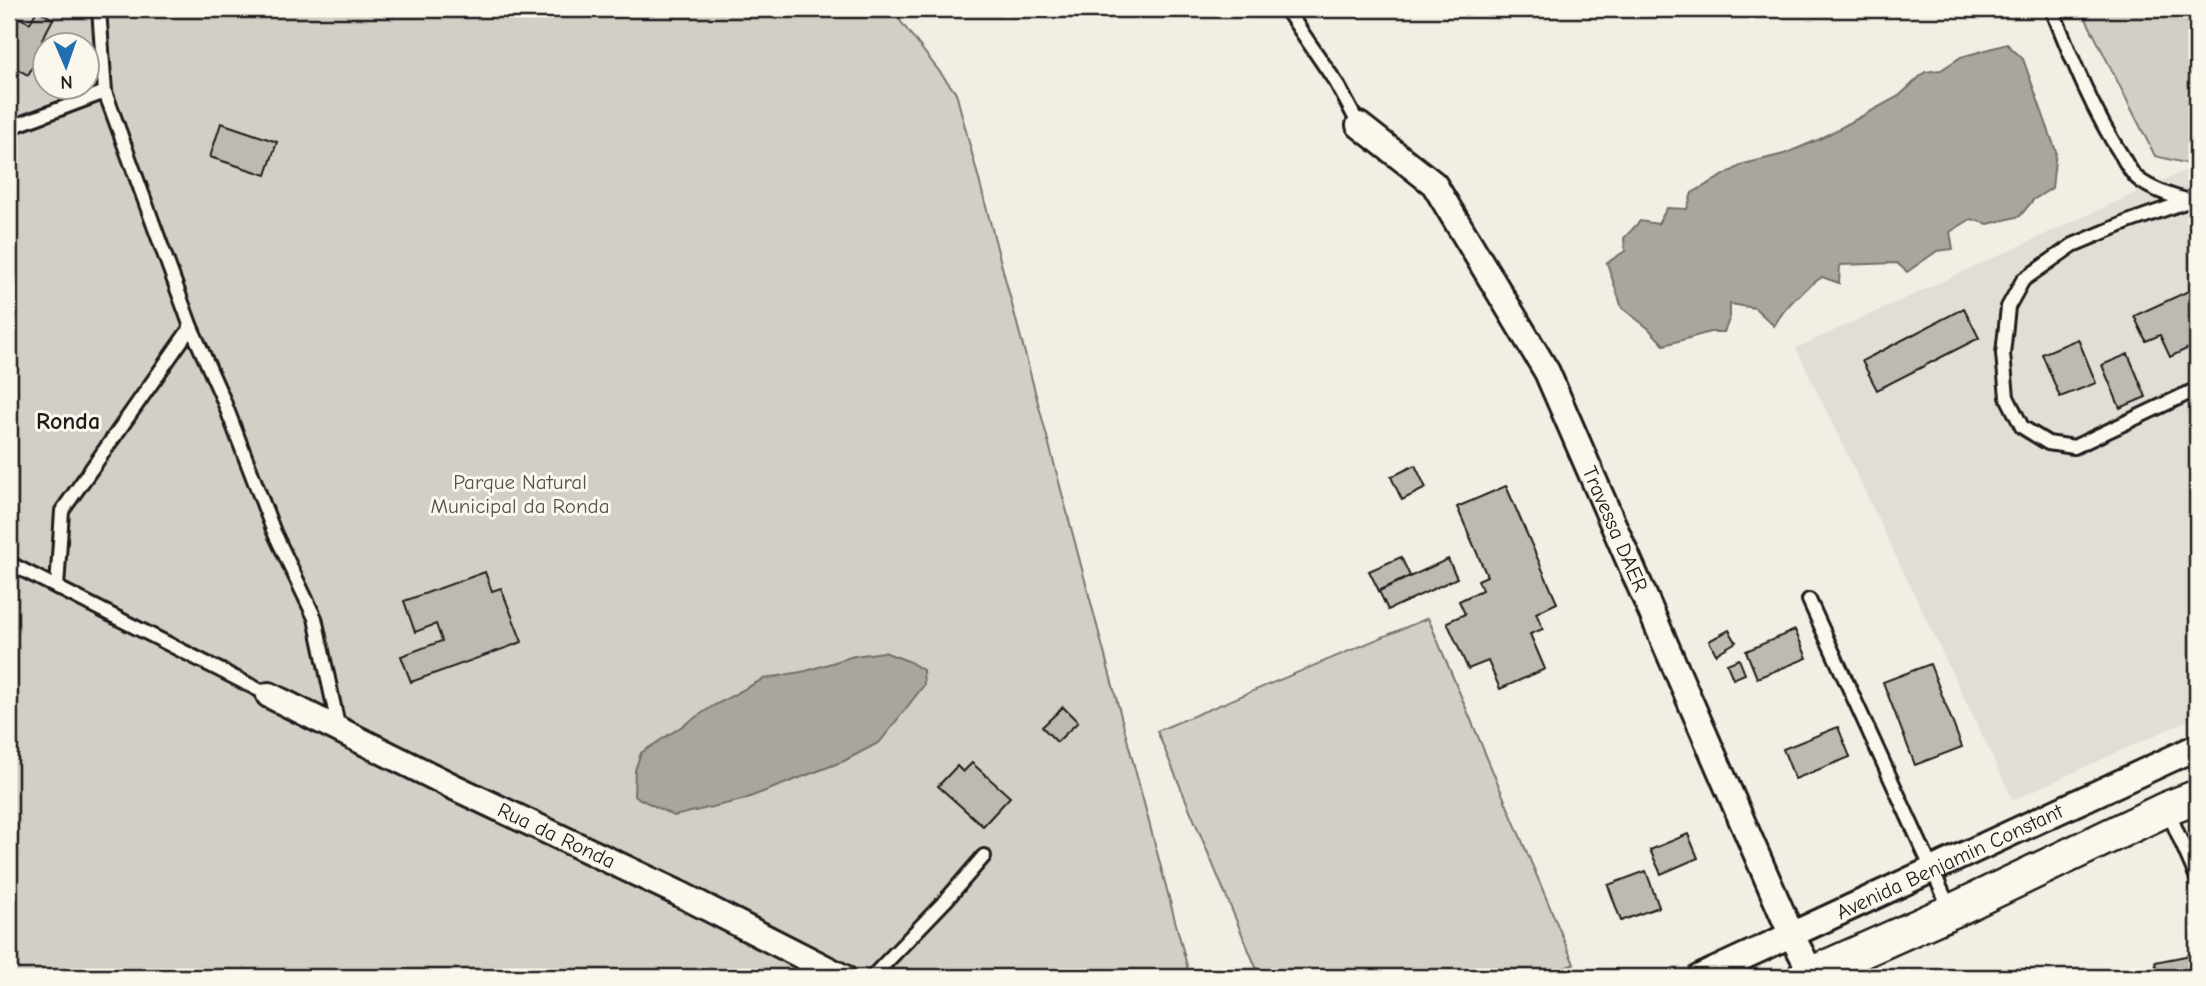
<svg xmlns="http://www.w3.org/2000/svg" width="2206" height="986" viewBox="0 0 2206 986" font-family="'Comic Neue',sans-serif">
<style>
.built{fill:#e2ded5}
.green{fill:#d2cfc6;stroke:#777671;stroke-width:2;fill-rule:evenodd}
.water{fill:#a9a6a0;stroke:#716f6b;stroke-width:2}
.building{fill:#bdbab1;stroke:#1c1c1c;stroke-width:2}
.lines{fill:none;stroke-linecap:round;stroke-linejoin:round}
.service-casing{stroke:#1c1c1c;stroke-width:18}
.minor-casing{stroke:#1c1c1c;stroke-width:30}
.secondary-casing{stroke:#1c1c1c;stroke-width:38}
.service{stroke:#fbf7ec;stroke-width:12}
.minor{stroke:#fbf7ec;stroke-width:24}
.secondary{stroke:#fbf7ec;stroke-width:33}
.labels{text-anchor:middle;stroke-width:6;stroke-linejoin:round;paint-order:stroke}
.park-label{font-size:21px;fill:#53524f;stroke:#fbf7ec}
.street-label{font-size:21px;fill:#1c1c1c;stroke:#fbf7ec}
.quarter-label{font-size:24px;font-weight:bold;fill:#1c1c1c;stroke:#fbf7ec}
</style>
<rect width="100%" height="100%" fill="#f2eee4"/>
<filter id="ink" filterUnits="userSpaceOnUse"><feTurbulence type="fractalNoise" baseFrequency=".0143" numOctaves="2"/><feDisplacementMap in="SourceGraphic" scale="14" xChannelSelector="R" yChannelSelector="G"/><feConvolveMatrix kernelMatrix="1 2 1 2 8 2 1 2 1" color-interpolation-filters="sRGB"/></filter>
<g filter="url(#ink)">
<polygon class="built" points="2197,165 2197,716 2013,800 1796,348"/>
<g class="green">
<path d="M9,9H891L956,93L1190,977H9ZM46,46H88V88H46Z"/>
<polygon points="2081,9 2197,9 2197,166 2155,156"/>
<polygon points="1428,618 1574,964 1543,977 1260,977 1157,731"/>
</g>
<g class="water">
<path d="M2007,44L2023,59L2056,151L2052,188L2033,200L2020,216L1988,224L1971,219L1950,232L1953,249L1937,251L1907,272L1897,263L1840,265L1839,283L1822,277C1802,291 1786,305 1774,326L1755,308L1730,304V317L1724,332H1710L1664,345L1648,328L1622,308L1607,263L1625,251L1624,238L1640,221L1658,224L1667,208L1687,209L1692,193L1744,164L1784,154L1820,139L1899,96L1925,72L1941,70L1961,57Z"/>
<polygon points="884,652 908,661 923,670 924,685 880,742 844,761 742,800 674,816 634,796 635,770 641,753 713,706 763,679 806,671 854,656"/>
</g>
<g class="building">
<polygon points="37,10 53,19 42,40 46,42 28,75 9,64 9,24 14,15 30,23"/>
<polygon points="221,123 277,142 266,175 210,157"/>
<polygon points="2197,287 2197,344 2170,357 2160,335 2146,341 2134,316"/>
<polygon points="1964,308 1979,338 1877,390 1862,361"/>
<polygon points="2078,339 2096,383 2060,397 2042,354"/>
<polygon points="2128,354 2146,397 2120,408 2102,365"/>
<polygon points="1415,465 1426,488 1402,500 1391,477"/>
<polygon points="1506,486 1557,603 1536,613 1543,629 1530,634 1545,669 1500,689 1488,661 1468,669 1447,622 1465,614 1459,601 1482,590 1478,580 1487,576 1457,507"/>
<polygon points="1401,557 1410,576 1379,591 1369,571"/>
<polygon points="1448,559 1457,578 1388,610 1379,591"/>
<polygon points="485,572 492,591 501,588 522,642 411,682 401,656 442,641 436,624 415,632 404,601"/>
<polygon points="1729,630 1736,642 1716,654 1709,641"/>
<polygon points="1795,630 1807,658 1757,678 1746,651"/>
<polygon points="1739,659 1745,674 1733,679 1727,664"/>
<polygon points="1930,664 1962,747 1915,765 1883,682"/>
<polygon points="1063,707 1078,722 1057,742 1042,727"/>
<polygon points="1838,727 1850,757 1795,779 1783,749"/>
<polygon points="972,763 1010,797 983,826 938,786 957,766 963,772"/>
<polygon points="1688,834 1698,858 1661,874 1650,850"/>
<polygon points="1646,871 1659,907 1621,921 1608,885"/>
<polygon points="2196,954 2197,977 2158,977 2155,962"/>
</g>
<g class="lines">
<defs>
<g id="service">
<polyline points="99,9 105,92 191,327 223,399 274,532 315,618 339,730"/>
<polyline points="1286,9 1337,84 1359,125"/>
<path d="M2052,9C2072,59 2092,110 2122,156C2126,163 2131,173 2137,178C2149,189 2182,201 2197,201"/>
<polyline points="9,128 105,92"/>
<polyline points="2188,201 2128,222 2073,245 2023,280 2008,307 2003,354 2007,397 2022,427 2048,443 2074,447 2197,389"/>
<polyline points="9,563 269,695"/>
<polyline points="57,587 62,511 191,327"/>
<polyline points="1809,600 1951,911"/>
<polyline points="2167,809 2197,878"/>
<polyline points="872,977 946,900 984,856"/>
</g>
<g id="minor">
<path id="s1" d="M1359,125L1434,184L1547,372L1792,936L1812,974"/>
<path id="s2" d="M269,695L454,787L678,893L843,977"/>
<path id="s3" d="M1700,977L2197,747"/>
</g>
<polyline id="secondary" points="1804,977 1952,911 2166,809 2197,797"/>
</defs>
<use href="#service" class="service-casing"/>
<use href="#minor" class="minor-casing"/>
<use href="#secondary" class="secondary-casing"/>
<use href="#service" class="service"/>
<use href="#minor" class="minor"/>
<use href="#secondary" class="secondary"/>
</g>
</g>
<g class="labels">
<g class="park-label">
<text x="520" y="489">Parque Natural<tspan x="520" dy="24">Municipal da Ronda</tspan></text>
</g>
<g class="street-label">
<text dy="7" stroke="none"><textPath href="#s1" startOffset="486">Travessa DAER</textPath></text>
<text dy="7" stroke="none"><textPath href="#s2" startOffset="320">Rua da Ronda</textPath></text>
<text dy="7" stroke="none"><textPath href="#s3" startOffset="275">Avenida Benjamin Constant</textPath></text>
</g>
<g class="quarter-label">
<text x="68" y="429">Ronda</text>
</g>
</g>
<rect width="2206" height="986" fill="none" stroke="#fbf7ec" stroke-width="35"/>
<rect x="18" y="18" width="2171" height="951" fill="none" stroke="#1c1c1c" stroke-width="2.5" filter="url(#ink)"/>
<g transform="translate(66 66) rotate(178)"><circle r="33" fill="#fbf7ec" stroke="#a29f99" stroke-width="2"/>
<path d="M0-5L12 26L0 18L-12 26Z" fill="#1f6fb2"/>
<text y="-10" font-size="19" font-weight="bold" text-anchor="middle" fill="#1c1c1c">N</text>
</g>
</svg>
